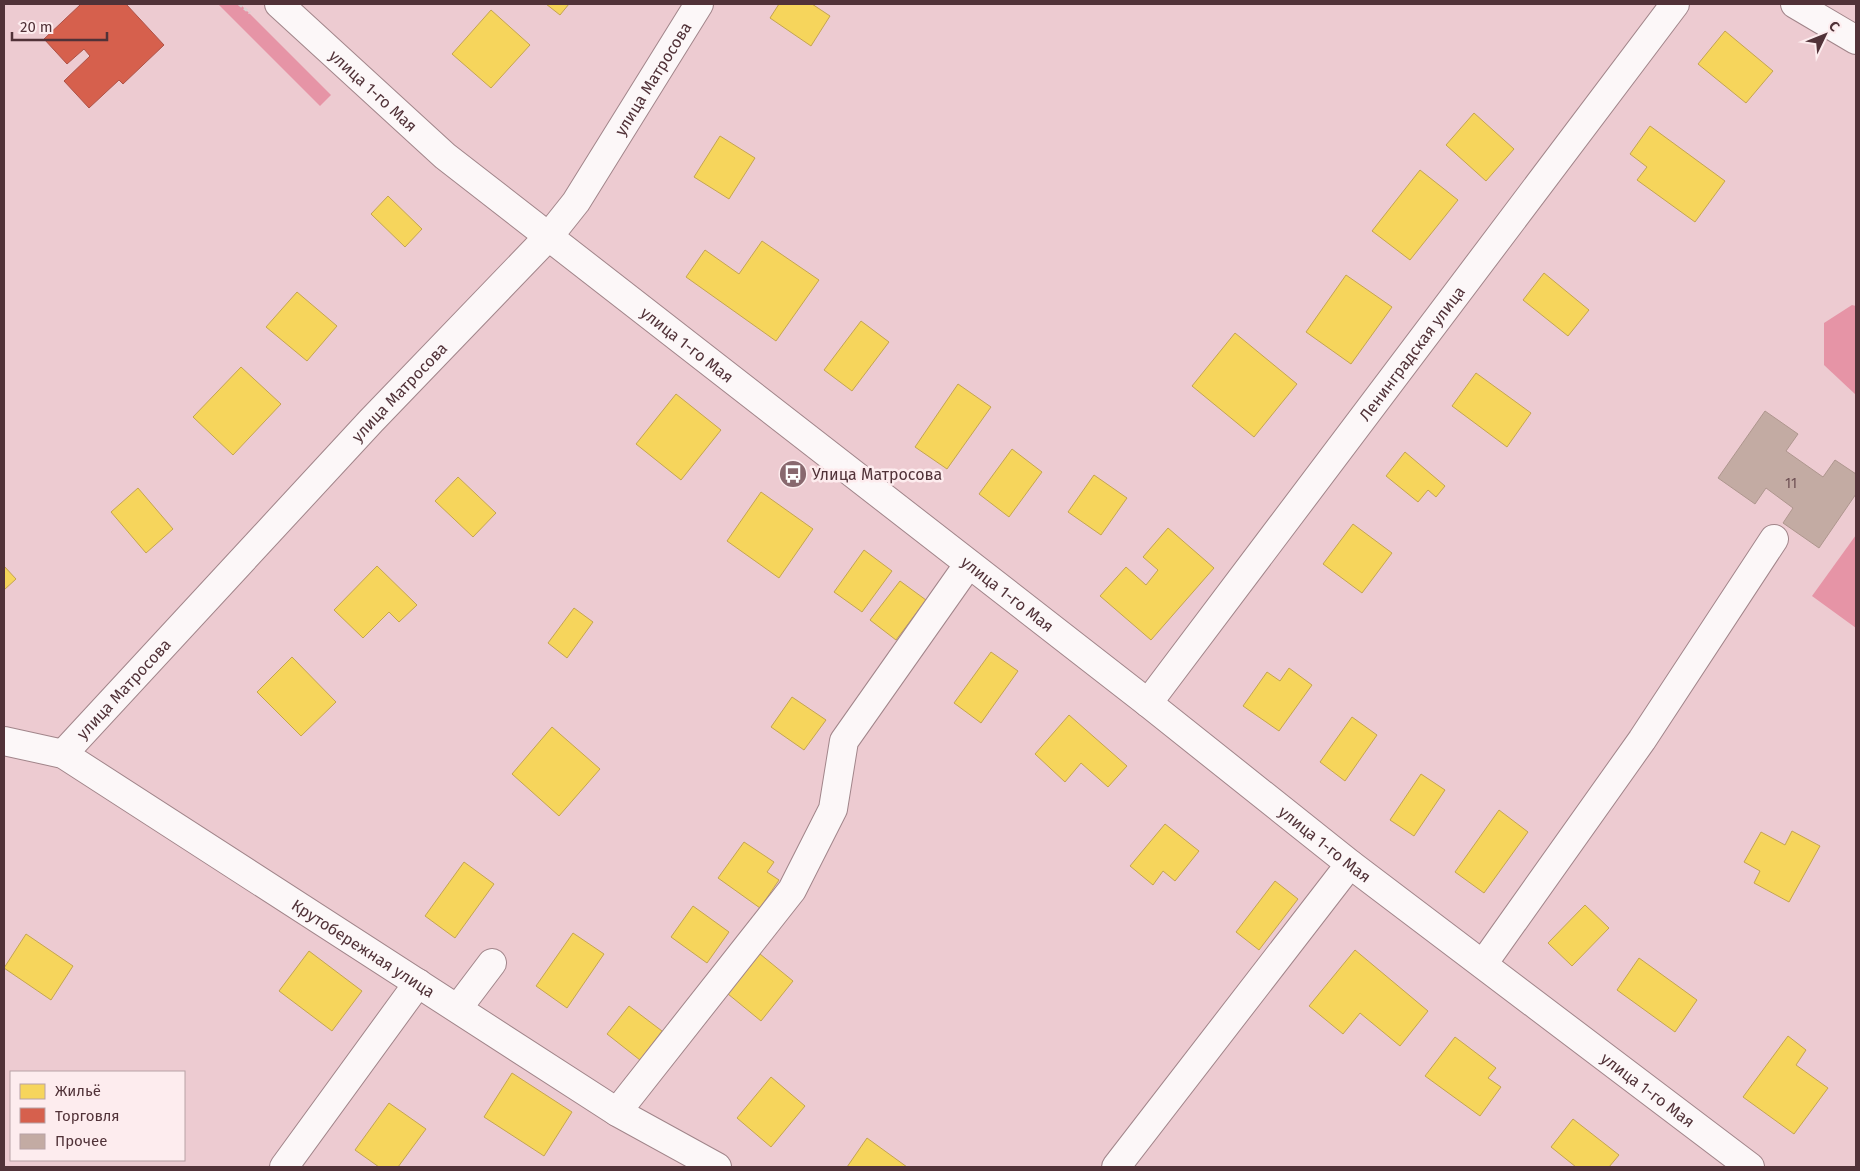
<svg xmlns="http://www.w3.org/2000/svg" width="1860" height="1171" viewBox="0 0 1860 1171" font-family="'Fira Sans',sans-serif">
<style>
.forest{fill:#e694a6}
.homes{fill:#f6d55c;stroke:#c4a451}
.shops{fill:#d6604d;stroke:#ae5247}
.building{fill:#c3aba3;stroke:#ae968e}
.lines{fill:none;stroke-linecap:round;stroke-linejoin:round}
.minor-casing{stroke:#a1858a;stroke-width:30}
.path{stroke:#dbd0d2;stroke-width:3;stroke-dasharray:4 2.5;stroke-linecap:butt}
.minor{stroke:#fcf7f8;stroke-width:28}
.labels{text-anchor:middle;stroke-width:5;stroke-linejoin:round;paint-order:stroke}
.number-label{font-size:14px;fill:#6e5053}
.street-label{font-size:16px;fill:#513238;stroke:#fdecee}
.poi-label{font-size:16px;fill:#513238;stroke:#fdecee;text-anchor:start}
</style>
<rect width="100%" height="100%" fill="#edcbd1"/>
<g class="forest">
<polygon points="218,4 240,4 331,95 320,106"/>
<polygon points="1852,305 1856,306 1856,395 1824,365 1824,323"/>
<polygon points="1856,535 1856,628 1812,596"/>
</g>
<g class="homes">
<polygon points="546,4 569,4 560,15"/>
<polygon points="779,4 812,4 830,16 811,46 770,18"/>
<polygon points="491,10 530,45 491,88 452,54"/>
<polygon points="1725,31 1773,71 1746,103 1698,64"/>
<polygon points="1474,113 1514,149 1486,181 1446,145"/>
<polygon points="1650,126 1725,181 1695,222 1637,180 1647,167 1630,154"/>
<polygon points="720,136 755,158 729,199 694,177"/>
<polygon points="1420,170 1458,200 1410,260 1372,231"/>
<polygon points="388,196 422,229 405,247 371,214"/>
<polygon points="762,241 819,280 776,341 686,277 705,250 739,274"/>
<polygon points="1544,273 1589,310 1568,336 1523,300"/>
<polygon points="1346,275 1392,307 1351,364 1306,332"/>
<polygon points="297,292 337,326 307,361 266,327"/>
<polygon points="861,321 889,342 852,391 824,370"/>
<polygon points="1235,333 1297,384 1254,437 1192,386"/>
<polygon points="241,367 281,404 233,455 193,417"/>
<polygon points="1476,373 1531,413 1507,447 1452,406"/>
<polygon points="958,384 991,407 947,469 915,447"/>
<polygon points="676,394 721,430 681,480 636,444"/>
<polygon points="1012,449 1042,472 1009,517 979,494"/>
<polygon points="1405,452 1445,486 1436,497 1428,490 1418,502 1386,476"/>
<polygon points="1094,475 1127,498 1101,535 1068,512"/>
<polygon points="458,477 496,513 473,537 435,501"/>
<polygon points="138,488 173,529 146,553 111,512"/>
<polygon points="761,492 813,529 779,578 727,541"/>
<polygon points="1353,524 1392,553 1362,593 1323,564"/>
<polygon points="1168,528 1214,568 1151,640 1100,596 1126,567 1146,585 1158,570 1143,557"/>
<polygon points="864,550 892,571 862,612 834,592"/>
<polygon points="4,566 16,579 4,590"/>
<polygon points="377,566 417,605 399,622 389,612 363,638 334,610"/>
<polygon points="900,581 926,600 896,640 870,620"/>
<polygon points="574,608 593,622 567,658 548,643"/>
<polygon points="991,652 1018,671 981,723 954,703"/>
<polygon points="292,657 336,702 301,736 257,692"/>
<polygon points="1289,668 1312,685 1279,731 1243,706 1267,672 1280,681"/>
<polygon points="792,697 826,720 804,750 771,727"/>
<polygon points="1069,715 1127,766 1108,787 1081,763 1065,782 1035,754"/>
<polygon points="1352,717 1377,735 1345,781 1320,762"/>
<polygon points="552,727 600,769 559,816 512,774"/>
<polygon points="1421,774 1445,790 1414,836 1390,820"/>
<polygon points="1499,810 1528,832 1484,893 1455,872"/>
<polygon points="1165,824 1199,851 1175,881 1163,871 1153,885 1130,866"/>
<polygon points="1792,831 1820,846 1789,902 1754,883 1760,871 1744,862 1761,832 1785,845"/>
<polygon points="744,842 774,862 767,872 779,880 760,908 718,878"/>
<polygon points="464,862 494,884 455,938 425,916"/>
<polygon points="1275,881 1298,899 1259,950 1236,932"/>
<polygon points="1585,905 1609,928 1572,966 1548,943"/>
<polygon points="693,906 729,932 707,963 671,937"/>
<polygon points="573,933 604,954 567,1008 536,986"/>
<polygon points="26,934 73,966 51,1000 4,968"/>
<polygon points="1355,950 1428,1011 1400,1046 1360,1013 1343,1034 1309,1006"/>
<polygon points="309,951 362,991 332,1031 279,991"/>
<polygon points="760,954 793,981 761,1021 728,994"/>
<polygon points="1639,958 1697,1000 1675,1032 1617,990"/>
<polygon points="629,1006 662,1031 640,1060 607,1034"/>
<polygon points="1788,1036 1806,1050 1796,1065 1828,1088 1794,1134 1743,1097"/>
<polygon points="1455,1037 1496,1068 1488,1078 1501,1087 1480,1116 1425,1076"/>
<polygon points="512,1073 572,1112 544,1156 484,1117"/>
<polygon points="771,1077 805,1106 771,1147 737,1118"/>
<polygon points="389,1103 426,1129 398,1167 379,1167 355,1150"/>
<polygon points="1573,1119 1619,1155 1609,1167 1576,1167 1551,1147"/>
<polygon points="867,1138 907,1167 847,1167"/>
</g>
<polygon class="shops" points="81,4 126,4 164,45 123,84 119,80 89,108 64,81 90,56 84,49 67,64 44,39"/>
<polygon class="building" points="1765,411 1798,434 1786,451 1823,477 1835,460 1856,474 1856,494 1819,548 1783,523 1793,508 1766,488 1755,504 1718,478"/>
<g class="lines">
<defs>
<g id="minor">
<path id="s1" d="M279,4L445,156L1148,703L1350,864L1750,1167"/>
<polyline points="1795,4 1856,40"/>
<path id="s2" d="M1148,703L1675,4"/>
<path id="s3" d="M4,741L63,754L617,1112L717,1167"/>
<path id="s4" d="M63,754L371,421L549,236L576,202L699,4"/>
<polyline points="1483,964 1642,740 1774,539"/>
<polyline points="458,1008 492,963"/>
<polyline points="617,1112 792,890 833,809 844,741 968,565"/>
<polyline points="284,1167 418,983"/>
<polyline points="1116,1167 1350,864"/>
</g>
</defs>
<use href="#minor" class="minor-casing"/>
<polyline class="path" points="239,4 250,13"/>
<use href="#minor" class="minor"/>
</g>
<defs>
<symbol id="bus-disc" viewBox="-11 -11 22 22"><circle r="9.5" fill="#88686e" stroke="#fdecee"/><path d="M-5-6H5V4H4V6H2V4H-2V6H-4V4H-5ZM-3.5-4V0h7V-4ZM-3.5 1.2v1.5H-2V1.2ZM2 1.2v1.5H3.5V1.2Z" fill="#fff"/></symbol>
</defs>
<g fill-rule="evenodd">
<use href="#bus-disc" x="777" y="458" width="32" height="32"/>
</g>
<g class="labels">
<g class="number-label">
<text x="1791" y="488">11</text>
</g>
<g class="street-label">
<text dy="6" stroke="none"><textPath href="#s4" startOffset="899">улица Матросова</textPath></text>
<text dy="6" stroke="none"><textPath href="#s1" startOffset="128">улица 1-го Мая</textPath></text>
<text dy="6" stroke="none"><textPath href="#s1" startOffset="532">улица 1-го Мая</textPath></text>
<text dy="6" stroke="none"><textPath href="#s2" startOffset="438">Ленинградская улица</textPath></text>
<text dy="6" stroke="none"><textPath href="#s4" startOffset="494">улица Матросова</textPath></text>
<text dy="6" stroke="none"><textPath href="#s1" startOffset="938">улица 1-го Мая</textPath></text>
<text dy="6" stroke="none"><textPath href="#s4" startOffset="89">улица Матросова</textPath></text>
<text dy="6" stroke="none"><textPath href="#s1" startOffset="1342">улица 1-го Мая</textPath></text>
<text dy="6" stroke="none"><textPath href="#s3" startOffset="418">Крутобережная улица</textPath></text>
<text dy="6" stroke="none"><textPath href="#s1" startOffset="1748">улица 1-го Мая</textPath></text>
</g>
<g class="poi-label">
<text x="812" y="480">Улица Матросова</text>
</g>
</g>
<rect width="1860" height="1171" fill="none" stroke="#513238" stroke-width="10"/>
<rect x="10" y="1071" width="175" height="90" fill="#fdecee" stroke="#b8a2a5"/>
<rect x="20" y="1084" width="25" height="15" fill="#f6d55c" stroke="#b8a2a5"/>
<text x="55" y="1096" font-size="15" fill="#513238">Жильё</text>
<rect x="20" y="1108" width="25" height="15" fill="#d6604d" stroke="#b8a2a5"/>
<text x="55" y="1121" font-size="15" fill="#513238">Торговля</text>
<rect x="20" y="1134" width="25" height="15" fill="#c3aba3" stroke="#b8a2a5"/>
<text x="55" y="1146" font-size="15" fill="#513238">Прочее</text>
<g transform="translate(1825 35) rotate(47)" stroke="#fdecee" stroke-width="4" paint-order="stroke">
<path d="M0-4L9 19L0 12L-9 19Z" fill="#513238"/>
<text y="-8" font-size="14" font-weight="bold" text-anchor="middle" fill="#513238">С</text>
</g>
<path d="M12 32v8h95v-8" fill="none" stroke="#513238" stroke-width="2.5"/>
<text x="20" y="32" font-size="15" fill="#513238" stroke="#fdecee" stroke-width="4" paint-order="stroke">20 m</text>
</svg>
